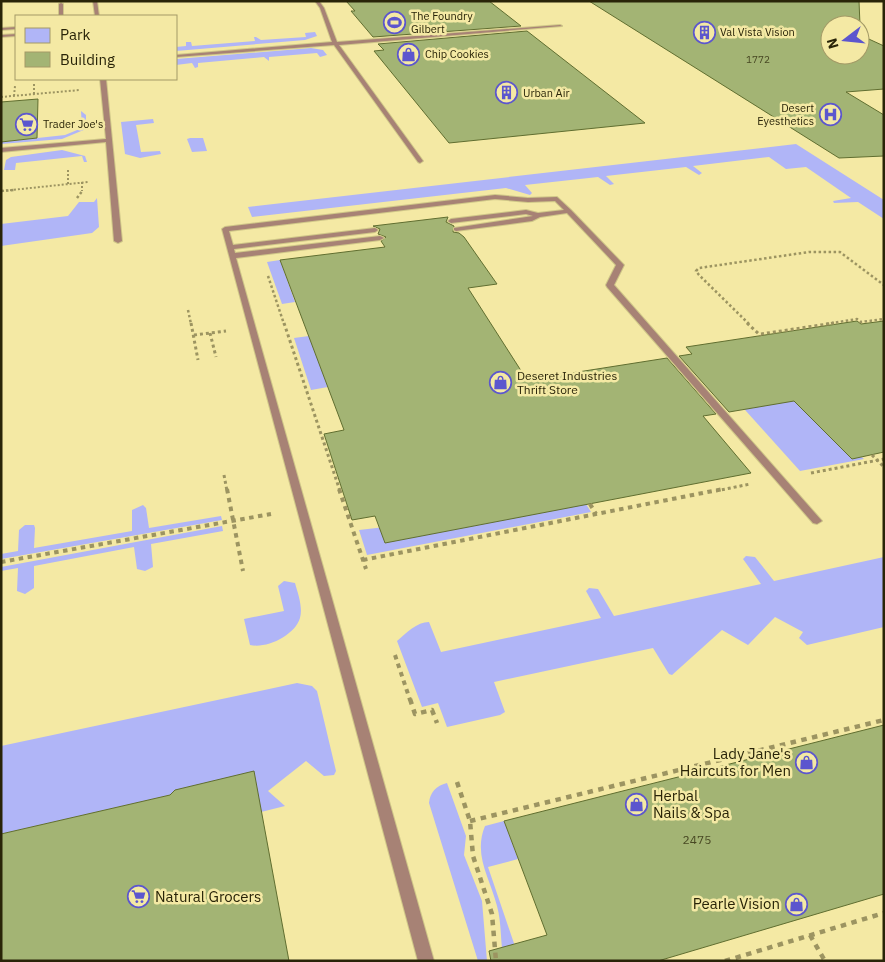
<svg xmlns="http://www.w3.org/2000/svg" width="885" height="962" viewBox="0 0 885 962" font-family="'IBM Plex Sans',sans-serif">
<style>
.green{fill:#b0b5f7}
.building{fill:#a3b474;stroke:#606e30}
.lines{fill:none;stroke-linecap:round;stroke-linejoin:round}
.service-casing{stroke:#cfc688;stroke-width:2}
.path-far4{stroke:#9c9461;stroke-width:2;stroke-dasharray:2 2;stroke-linecap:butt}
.path-far3{stroke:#9c9461;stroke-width:2.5;stroke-dasharray:2.5 2.5;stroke-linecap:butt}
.path-far2{stroke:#9c9461;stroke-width:3;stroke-dasharray:3 3;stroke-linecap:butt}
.path-far1{stroke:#9c9461;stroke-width:4;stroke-dasharray:4.5 4.5;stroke-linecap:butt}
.path{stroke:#9c9461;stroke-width:4.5;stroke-dasharray:5.5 5.5;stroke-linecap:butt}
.service{fill:#a78275;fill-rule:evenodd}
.labels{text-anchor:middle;stroke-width:5;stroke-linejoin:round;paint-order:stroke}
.number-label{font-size:10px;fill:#484823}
.far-poi-label{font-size:11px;fill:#292408;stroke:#f4e9a4;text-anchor:start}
.poi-label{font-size:12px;fill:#292408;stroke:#f4e9a4;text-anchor:start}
.near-number-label{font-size:12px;fill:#484823}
.near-poi-label{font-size:15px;fill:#292408;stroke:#f4e9a4;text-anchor:end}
</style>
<rect width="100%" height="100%" fill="#f4e9a4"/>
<g class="green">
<polygon points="315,32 317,36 305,40 176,51 176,47 186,46 186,42 191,42 192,46 255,41 254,37 256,37 261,40 306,37 305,33"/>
<polygon points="311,48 323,50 327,55 320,57 317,53 269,57 269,61 264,57 198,63 198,67 195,68 192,63 176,65 176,59"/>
<polygon points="81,111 86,115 86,129 62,139 1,144 1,142 65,135 82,128"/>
<polygon points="153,119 154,123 136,125 141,152 160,151 161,154 140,158 125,154 121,122"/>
<polygon points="190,138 203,138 207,151 192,152 187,139"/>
<polygon points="796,144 884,200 884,219 858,202 834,203 833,201 851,198 806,167 786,169 769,157 693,166 702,173 699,175 686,167 606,176 614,184 610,185 598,177 525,185 532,193 530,195 506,188 252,217 248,207"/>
<polygon points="62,150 85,156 87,162 84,162 82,156 16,163 15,170 4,170 6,160 11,157"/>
<polygon points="97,198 99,227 92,233 1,246 1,224 68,216 79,202 94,202"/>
<polygon points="280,260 295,302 282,304 267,262"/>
<polygon points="309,336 328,387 311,390 294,338"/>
<polygon points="719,381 794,401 864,459 800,471"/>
<polygon points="586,504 591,512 367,555 359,530"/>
<polygon points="143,505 146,508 149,528 221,516 222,520 1,559 1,554 18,551 19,530 25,525 34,525 35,528 34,548 132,531 132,510"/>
<polygon points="222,526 223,531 151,544 153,567 145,571 137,569 134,547 34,566 34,588 25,594 17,591 18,568 1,571 1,567"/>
<path d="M746,556L755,557L774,581L884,557V627L807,645L799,638L803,632L775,617L748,645L722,630L672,675L669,674L653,648L494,682L505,712L500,715L447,727L438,703L422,707L397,641C406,633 417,622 429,622L441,652L601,618L586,591L589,588L598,589L614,616L761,584L743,559Z"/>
<path d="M284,581L295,583C298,594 303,607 300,618C295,635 267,649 250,645L244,619L284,611L278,586Z"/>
<polygon points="297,683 312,686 317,691 336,771 334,775 324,776 306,761 268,791 285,806 261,812 170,795 1,834 1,746"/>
<path d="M447,783L466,836L464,855L482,901L487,961H478L429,803C430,792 436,786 447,783Z"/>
<path d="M504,821L518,859L488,867L520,961H504C500,943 502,924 497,906C490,878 473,855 485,826Z"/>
</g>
<g class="building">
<polygon points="346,1 489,1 521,26 373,37 351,11 355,11"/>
<polygon points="589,1 859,1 860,25 830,25 830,55 860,55 860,35 884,46 884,89 846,92 884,115 884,156 839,158"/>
<polygon points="527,31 645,123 449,143 374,51 384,50 378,44"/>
<polygon points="38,99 37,138 1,142 1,102"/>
<polygon points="448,217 446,222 454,226 453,232 459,233 464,237 497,284 468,288 527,380 667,358 716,414 703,416 751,473 385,543 375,516 352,520 324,434 344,430 280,260 385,247 381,241 386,237 378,234 380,229 373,226"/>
<polygon points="857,321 861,324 884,321 884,452 852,459 794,401 729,412 679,356 692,354 686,347"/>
<polygon points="884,725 884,894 658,961 491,961 489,951 547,935 504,821"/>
<polygon points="254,771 289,961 1,961 1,834 170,795 175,790"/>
</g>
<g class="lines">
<defs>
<g id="service">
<polygon points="93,1 97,1 99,16 95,16"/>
<polygon points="315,1 319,1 324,8 337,42 560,25 562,26 339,45 423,161 420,163 418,162 334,45 176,57 176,55 332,42 320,8"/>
<polygon points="61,3 63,4 63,16 59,16 59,4"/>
<polygon points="16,27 16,29 1,30 1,28"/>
<polygon points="16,34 16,36 1,37 1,35"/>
<polygon points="100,79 106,79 122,241 118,243 114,241 106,142 1,152 1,148 106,139"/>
<polygon points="495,195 528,198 557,197 571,210 624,265 614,285 822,521 817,524 813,523 607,287 606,285 616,265 567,213 540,217 532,221 456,231 454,230 454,228 533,216 526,214 451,223 448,221 451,219 526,210 538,213 564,210 555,201 528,202 495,199 229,231 233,245 375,228 378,230 375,232 234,249 235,253 380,236 384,238 380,240 236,258 434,961 418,961 222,229 225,227"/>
</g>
</defs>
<use href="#service" class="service-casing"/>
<g class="path-far4">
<polyline points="34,84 34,94"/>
<polyline points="14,96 15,86"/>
<polyline points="1,97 80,90"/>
<polyline points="68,170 68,184"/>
<polyline points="82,182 82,191"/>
<polyline points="2,191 88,182"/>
</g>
<g class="path-far3">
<polyline points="1,191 14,190"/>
<polyline points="77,198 83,190"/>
<polyline points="268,276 284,324"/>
<polyline points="188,310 191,324"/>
<polyline points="749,324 699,275 696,271 699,268 809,252 840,252 884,285"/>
<polyline points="826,324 857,319 861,322 884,319"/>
</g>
<g class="path-far2">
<polyline points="191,323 198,360"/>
<polyline points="284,323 340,491"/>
<polyline points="747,323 761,336"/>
<polyline points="210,333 216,357"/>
<polyline points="761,334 834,323"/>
<polyline points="194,335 226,331"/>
<polyline points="872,455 884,467"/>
<polyline points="811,473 884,459"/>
<polyline points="224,475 227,491"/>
<polyline points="716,491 750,484"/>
</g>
<g class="path-far1">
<polyline points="227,489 243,571"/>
<polyline points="339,489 366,569"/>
<polyline points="590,504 596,514"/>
<polyline points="363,560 723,489"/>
<polyline points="1,562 271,514"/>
<polyline points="395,655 410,700"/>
</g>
<g class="path">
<polyline points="410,699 415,714 432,710 437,723"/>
<polyline points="457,782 470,821 473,856 492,914 496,961"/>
<polyline points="470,821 884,720"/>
<polyline points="810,935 825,961"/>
<polyline points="725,961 884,913"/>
</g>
<use href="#service" class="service"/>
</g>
<defs>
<symbol id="stadium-ring" viewBox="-11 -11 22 22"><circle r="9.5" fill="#f4e9a4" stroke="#5c56ce" stroke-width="1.5"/><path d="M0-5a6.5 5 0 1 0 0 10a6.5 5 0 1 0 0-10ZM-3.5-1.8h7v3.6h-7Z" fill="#5c56ce"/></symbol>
<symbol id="building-ring" viewBox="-11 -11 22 22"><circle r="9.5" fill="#f4e9a4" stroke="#5c56ce" stroke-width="1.5"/><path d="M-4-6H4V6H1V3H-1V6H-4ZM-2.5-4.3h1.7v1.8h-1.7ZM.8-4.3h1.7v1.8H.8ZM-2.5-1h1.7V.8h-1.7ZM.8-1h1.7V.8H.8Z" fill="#5c56ce"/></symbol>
<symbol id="shop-ring" viewBox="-11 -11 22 22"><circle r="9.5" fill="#f4e9a4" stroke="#5c56ce" stroke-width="1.5"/><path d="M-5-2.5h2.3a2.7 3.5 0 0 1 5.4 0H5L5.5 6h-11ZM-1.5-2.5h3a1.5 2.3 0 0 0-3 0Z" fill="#5c56ce"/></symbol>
<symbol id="hospital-ring" viewBox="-11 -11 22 22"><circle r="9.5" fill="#f4e9a4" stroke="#5c56ce" stroke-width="1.5"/><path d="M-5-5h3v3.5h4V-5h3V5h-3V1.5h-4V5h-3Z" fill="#5c56ce"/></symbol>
<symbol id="supermarket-ring" viewBox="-11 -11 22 22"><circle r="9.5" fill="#f4e9a4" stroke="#5c56ce" stroke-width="1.5"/><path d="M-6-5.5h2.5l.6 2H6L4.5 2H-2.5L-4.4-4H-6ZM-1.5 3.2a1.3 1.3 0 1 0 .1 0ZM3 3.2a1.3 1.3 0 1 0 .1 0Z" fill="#5c56ce"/></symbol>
</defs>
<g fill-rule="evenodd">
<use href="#stadium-ring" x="382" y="10" width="25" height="25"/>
<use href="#building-ring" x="692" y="20" width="25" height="25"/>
<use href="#shop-ring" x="396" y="42" width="25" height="25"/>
<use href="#building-ring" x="494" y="80" width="25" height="25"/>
<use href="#hospital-ring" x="818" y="102" width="25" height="25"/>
<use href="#supermarket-ring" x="14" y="112" width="25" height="25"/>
<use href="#shop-ring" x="488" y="370" width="25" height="25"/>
<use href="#shop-ring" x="794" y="750" width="25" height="25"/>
<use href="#shop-ring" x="624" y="792" width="25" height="25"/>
<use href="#supermarket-ring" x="126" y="884" width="25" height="25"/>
<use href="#shop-ring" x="784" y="892" width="25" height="25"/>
</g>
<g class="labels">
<g class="number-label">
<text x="758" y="63">1772</text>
</g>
<g class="far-poi-label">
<text x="411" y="20">The Foundry<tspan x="411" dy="13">Gilbert</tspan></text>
<text x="720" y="36">Val Vista Vision</text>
<text x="425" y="58">Chip Cookies</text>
<text x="523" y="97">Urban Air</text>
<text x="814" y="112" text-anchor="end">Desert<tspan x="814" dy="13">Eyesthetics</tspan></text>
<text x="43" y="128">Trader Joe's</text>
</g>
<g class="poi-label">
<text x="517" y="380">Deseret Industries<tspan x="517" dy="14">Thrift Store</tspan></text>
</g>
<g class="near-number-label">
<text x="697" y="844">2475</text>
</g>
<g class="near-poi-label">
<text x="791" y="759">Lady Jane's<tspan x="791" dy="17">Haircuts for Men</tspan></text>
<text x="653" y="801" text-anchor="start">Herbal<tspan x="653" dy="17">Nails &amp; Spa</tspan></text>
<text x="155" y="902" text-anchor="start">Natural Grocers</text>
<text x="780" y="909">Pearle Vision</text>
</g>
</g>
<rect width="885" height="962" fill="none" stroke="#292408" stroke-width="5"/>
<rect x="15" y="15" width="162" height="65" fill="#f4e9a4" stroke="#a39a66"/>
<rect x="25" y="28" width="25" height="15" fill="#b0b5f7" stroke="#a39a66"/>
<text x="60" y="40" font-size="15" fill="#292408">Park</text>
<rect x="25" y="52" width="25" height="15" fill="#a3b474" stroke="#a39a66"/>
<text x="60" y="65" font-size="15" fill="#292408">Building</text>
<g transform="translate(845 40) rotate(254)"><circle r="24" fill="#f4e9a4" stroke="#a39a66"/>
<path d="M0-4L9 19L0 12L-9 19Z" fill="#5c56ce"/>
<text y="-8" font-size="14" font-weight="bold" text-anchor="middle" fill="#292408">N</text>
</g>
</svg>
